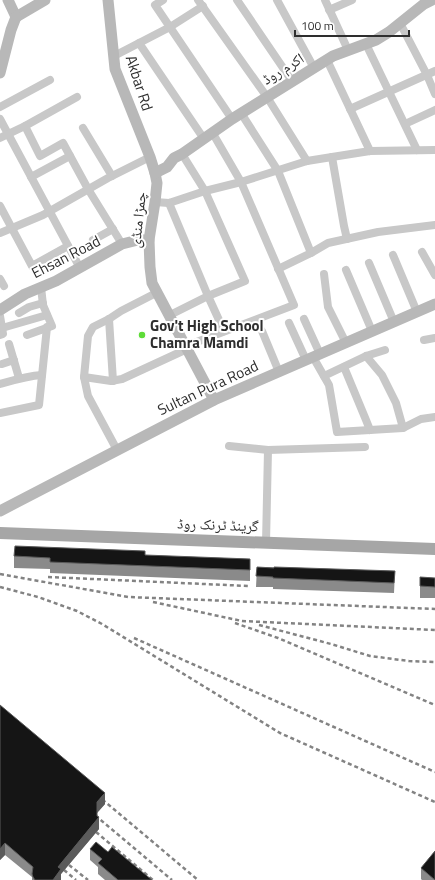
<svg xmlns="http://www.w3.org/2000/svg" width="435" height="880" viewBox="0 0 435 880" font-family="'Titillium Web','Noto Naskh Arabic',sans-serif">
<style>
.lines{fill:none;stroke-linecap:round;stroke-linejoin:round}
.street{stroke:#c8c8c8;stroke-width:8}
.secondary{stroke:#b8b8b8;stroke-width:11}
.primary{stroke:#a6a6a6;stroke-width:12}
.rail{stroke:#838383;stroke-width:2.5;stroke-dasharray:4 3;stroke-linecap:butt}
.wall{fill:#8a8a8a}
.shaded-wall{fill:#5b5b5b}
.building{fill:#151515;stroke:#5b5b5b}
.poi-dot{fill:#5edc38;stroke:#fff;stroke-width:1.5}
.labels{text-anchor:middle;stroke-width:4;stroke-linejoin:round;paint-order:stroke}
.street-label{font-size:15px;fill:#2e2e2e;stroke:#fff}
.poi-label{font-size:15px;font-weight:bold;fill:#2e2e2e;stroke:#fff;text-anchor:start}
</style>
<rect width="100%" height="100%" fill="#fff"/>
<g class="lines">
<g class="street">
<polyline points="163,0 155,5 232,119"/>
<polyline points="198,0 267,97 307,161"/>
<polyline points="237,0 292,81"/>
<polyline points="277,0 314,68"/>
<polyline points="325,0 348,50"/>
<polyline points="329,10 352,0"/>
<polyline points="400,23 427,75 435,94"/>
<polyline points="139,43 204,139"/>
<polyline points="366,44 417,150"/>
<polyline points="114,56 170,27 203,6"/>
<polyline points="327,60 370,151"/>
<polyline points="0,107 50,80"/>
<polyline points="350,109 435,71"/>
<polyline points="241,113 278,171 311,253"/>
<polyline points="0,119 80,268"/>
<polyline points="405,124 435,110"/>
<polyline points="25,126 77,97"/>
<polyline points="83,128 112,176"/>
<polyline points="0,138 25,126 40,156 63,143 88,189 122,244"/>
<polyline points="332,157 344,226 347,239"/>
<polyline points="31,177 70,156"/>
<polyline points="155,202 169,203 205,191 241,182 307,161 332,157 370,151 435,150"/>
<polyline points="169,203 208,296 224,331"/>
<polyline points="0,206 32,266 68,246"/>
<polyline points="0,233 43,215 108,178 150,157"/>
<polyline points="93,240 113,229"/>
<polyline points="422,252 435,275"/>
<polyline points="393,255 417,312"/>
<polyline points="369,263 394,322"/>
<polyline points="278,269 311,253 328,243 378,232 435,225"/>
<polyline points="346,270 372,331"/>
<polyline points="324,274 328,307 346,343"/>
<polyline points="0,279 4,286"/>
<polyline points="19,313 29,307 43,303"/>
<polyline points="170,315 208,296 245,281 205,191 182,154"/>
<polyline points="0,316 3,334 0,335"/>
<polyline points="109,319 113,381"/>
<polyline points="304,319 320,354"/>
<polyline points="289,323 306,360"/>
<polyline points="2,328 47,315"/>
<polyline points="262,331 279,372"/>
<polyline points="27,335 52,326 43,305 41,287"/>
<polyline points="424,340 435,338"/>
<polyline points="9,344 19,378"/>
<polyline points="186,346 294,305 241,182 212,132"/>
<polyline points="366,356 382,375 396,403 403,428"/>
<polyline points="313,357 329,385 337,432 403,428 421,419 435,417"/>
<polyline points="2,364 14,360"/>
<polyline points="344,367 366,420 370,430"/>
<polyline points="324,376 366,356 385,350"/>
<polyline points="84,377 111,381 122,379 187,349"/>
<path d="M0,384C14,380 27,376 42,375"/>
<polyline points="0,413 39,405 47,327"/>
<polyline points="229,446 268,450 365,447"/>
<polyline points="117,450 88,396 84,377 88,336 93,327 109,319 121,311 158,292"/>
<polyline points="266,543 268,450"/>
</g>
<g class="secondary">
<polyline points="8,0 16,17"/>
<polyline points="108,0 115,69 150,157 155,173 157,183 155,202 149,240 150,267 152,283 214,400"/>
<polyline points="16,17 45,0"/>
<polyline points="0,73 11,30 16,17"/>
<polyline points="155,173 167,167 174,158 182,154 232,119 333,56 376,40 389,32 424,4 432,0"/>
<polyline points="0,310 25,294 56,281 122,244 138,240 149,240"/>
<polyline points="0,511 214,400 435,304"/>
</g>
<polyline class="primary" points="0,533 435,549"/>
<g class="rail">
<polyline points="0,574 128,597 435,609"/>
<polyline points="48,577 249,586"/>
<polyline points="0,587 38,597 77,611 102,624 280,733 435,802"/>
<polyline points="153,602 242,621 435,630"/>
<polyline points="235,623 278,638 435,705"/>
<polyline points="259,625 331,644 370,656 409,661 435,662"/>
<polyline points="134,638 435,772"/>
<polyline points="97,795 198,880"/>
<polyline points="90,811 172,880"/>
<polyline points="96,832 153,880"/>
<polyline points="69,865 88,880"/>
<polyline points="64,870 76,880"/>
</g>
</g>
<g class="wall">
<polygon points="14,556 145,556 250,559 250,581 50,573 50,569 14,568"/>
<polygon points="257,567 395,571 394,593 273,589 273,587 256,587"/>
<polygon points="420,577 435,578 435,598 420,598"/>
<polygon points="0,705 105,804 97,813 99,829 61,874 61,880 32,880 32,877 5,855 0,860"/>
<polygon points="90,849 108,852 152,880 105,880 98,874 98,867 90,860"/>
<polygon points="435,851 435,880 422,880 421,879 421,868"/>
</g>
<g class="shaded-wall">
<polygon points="105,793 105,804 97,813 97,802"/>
<polygon points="99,817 99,829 61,874 61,880 53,880 58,867"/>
<polygon points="5,843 5,855 0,860 0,849"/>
</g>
<g class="building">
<polygon points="15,546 145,551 145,555 250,559 250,570 50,562 50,558 14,556"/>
<polygon points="257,567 274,568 274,567 395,571 394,583 273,578 273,577 256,576"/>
<polygon points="420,577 435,578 435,587 420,586"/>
<polygon points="0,705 105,793 97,802 97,816 99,817 58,867 61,869 53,880 35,880 33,877 32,874 33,867 5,843 0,849"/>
<polygon points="96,842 108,852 112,847 152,880 118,880 98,863 102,859 90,849"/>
<polygon points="435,851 435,880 421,868"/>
</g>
<circle class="poi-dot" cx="142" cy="335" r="4"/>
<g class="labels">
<g class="street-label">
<text transform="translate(283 69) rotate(-32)" y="5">اکرم روڈ</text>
<text transform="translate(139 83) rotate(72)" y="5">Akbar Rd</text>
<text transform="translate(138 220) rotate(-84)" y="5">چمڑا منڈی</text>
<text transform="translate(66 257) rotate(-27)" y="5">Ehsan Road</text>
<text transform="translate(208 388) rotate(-25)" y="5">Sultan Pura Road</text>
<text transform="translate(218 525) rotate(2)" y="5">گرینڈ ٹرنک روڈ</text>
</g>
<g class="poi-label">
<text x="150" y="331">Gov't High School<tspan x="150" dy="17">Chamra Mamdi</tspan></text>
</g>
</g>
<path d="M295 30v6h114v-6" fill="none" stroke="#2e2e2e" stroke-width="2"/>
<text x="301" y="30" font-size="12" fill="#2e2e2e" stroke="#ffffff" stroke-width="3" paint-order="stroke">100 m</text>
</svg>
